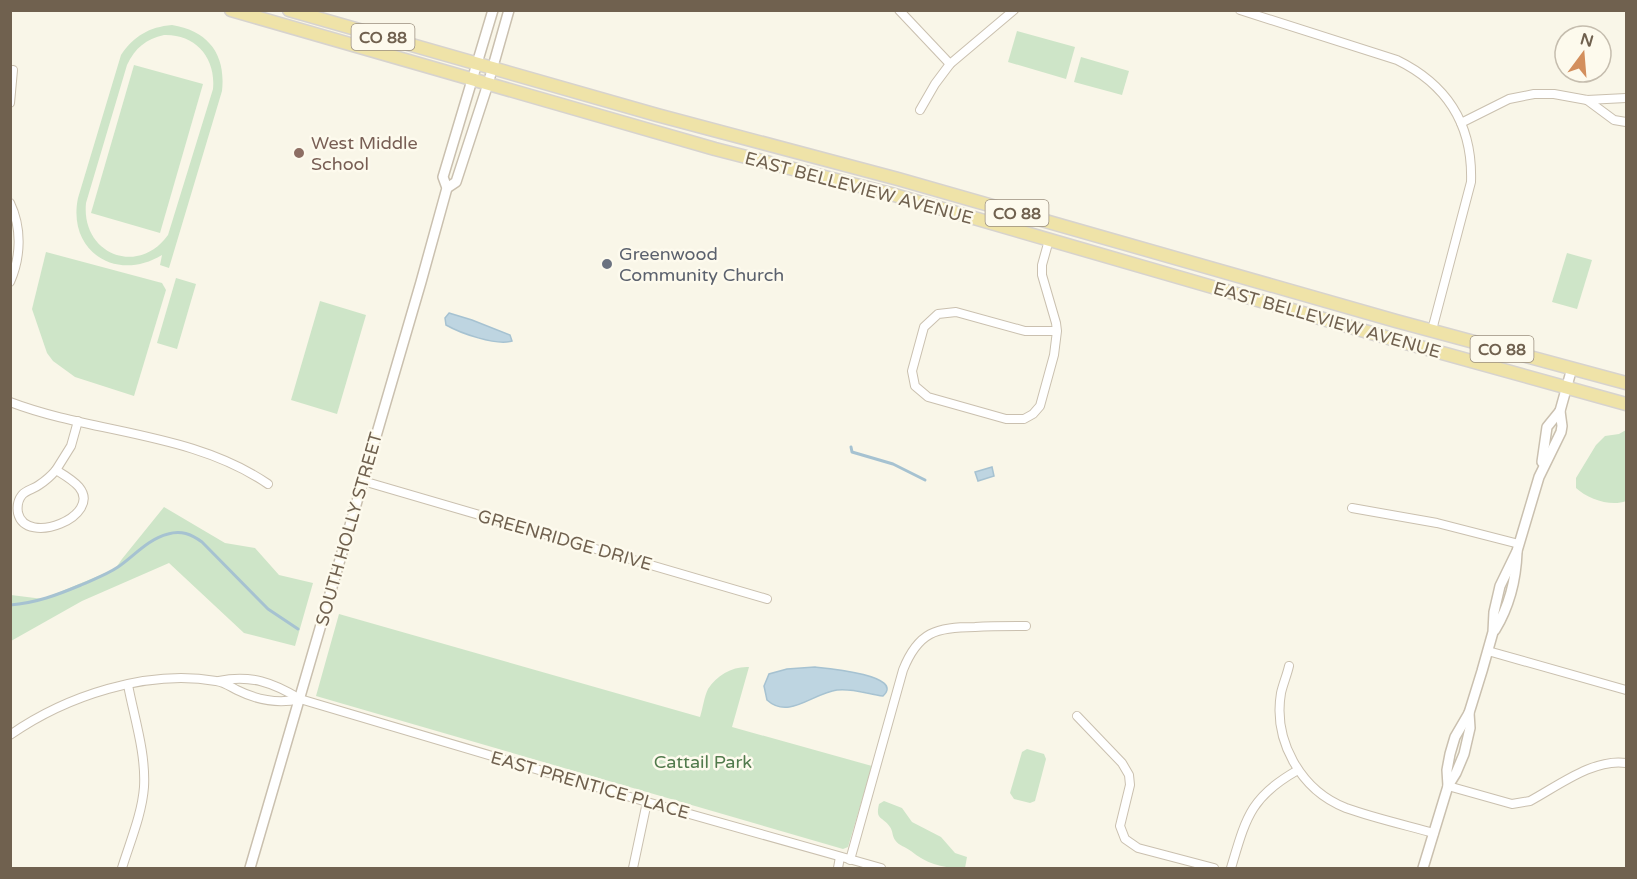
<svg xmlns="http://www.w3.org/2000/svg" width="1637" height="879" viewBox="0 0 1637 879" font-family="'Varela Round',sans-serif">
<style>
.green{fill:#cee5c8;fill-rule:evenodd}
.water{fill:#bed5e1;stroke:#a6c2d1;stroke-width:1.5}
.lines{fill:none;stroke-linecap:round;stroke-linejoin:round}
.stream{stroke:#a6c2d1;stroke-width:3}
.minor-casing{stroke:#cac0af;stroke-width:10}
.tertiary-casing{stroke:#cac0af;stroke-width:12}
.primary-casing{stroke:#d7d3ce;stroke-width:15}
.minor{stroke:#fff;stroke-width:8}
.tertiary{stroke:#fff;stroke-width:9}
.primary{stroke:#efe3a8;stroke-width:12}
.education-dot{fill:#8d6e63;stroke:#fdfaed;stroke-width:2}
.worship-dot{fill:#6b7280;stroke:#fdfaed;stroke-width:2}
.labels{text-anchor:middle;stroke-width:5;stroke-linejoin:round;paint-order:stroke}
.shield{fill:#fdfaed;stroke:#9a8f7e;stroke-width:1.5}
.shield-label{font-size:16px;font-weight:bold;fill:#70614f}
.education-label{font-size:18px;fill:#785e54;stroke:#fdfaed;text-anchor:start}
.street-label{font-size:18px;fill:#70614f;stroke:#fdfaed}
.worship-label{font-size:18px;fill:#5b616d;stroke:#fdfaed;text-anchor:start}
.park-label{font-size:18px;fill:#517a4c;stroke:#fdfaed}
</style>
<rect width="100%" height="100%" fill="#f9f6e8"/>
<g class="green">
<path d="M172,25C209,31 226,55 222,91L169,268L160,265L162,255C116,283 67,251 78,198L121,55C134,36 149,27 172,25ZM164,35C195,34 216,57 213,89L168,235C138,277 81,254 86,203L127,65C135,48 146,39 164,35Z"/>
<polygon points="1017,31 1075,47 1066,79 1008,62"/>
<polygon points="1081,57 1129,71 1122,95 1074,82"/>
<polygon points="134,65 203,84 160,233 91,213"/>
<polygon points="46,252 162,283 166,290 134,396 75,377 53,361 47,353 32,309"/>
<polygon points="1567,253 1592,260 1577,309 1552,302"/>
<polygon points="176,278 196,284 177,349 157,343"/>
<polygon points="320,301 366,315 337,414 291,400"/>
<path d="M1626,430V501C1611,507 1588,499 1576,488V478L1596,445L1605,436L1619,434Z"/>
<polygon points="164,507 225,543 255,548 279,575 313,583 295,646 244,633 169,563 82,601 11,641 11,595 43,599 115,569 122,559"/>
<path d="M339,614L700,717C703,708 704,697 708,689C717,675 733,666 749,667L732,727L872,766L848,847L843,849L316,696Z"/>
<polygon points="1027,749 1044,754 1046,759 1035,801 1030,803 1014,799 1010,793 1022,752"/>
<path d="M884,801L902,808L912,822L941,837L955,853L967,857L965,868C944,869 927,864 911,851C906,847 899,846 895,840C892,836 893,831 890,827C883,816 875,821 879,804Z"/>
</g>
<g class="water">
<path d="M449,313L472,320L510,335L512,341C496,346 460,333 446,325L445,318Z"/>
<polygon points="992,467 994,476 978,481 975,472"/>
<path d="M815,667C825,668 906,675 883,696C868,694 852,688 837,690C813,693 789,720 767,700L764,686L769,674L787,669Z"/>
</g>
<g class="lines">
<g class="stream">
<polyline points="851,447 852,452 893,464 925,480"/>
<path d="M10,605C36,603 57,595 81,585C94,579 106,575 118,567C134,556 148,539 168,534C181,530 191,534 202,542L268,609L298,629"/>
</g>
<defs>
<g id="minor">
<polyline points="899,10 950,64"/>
<path d="M1240,10L1397,60C1448,85 1473,125 1471,182L1432,330"/>
<polyline points="1587,100 1614,120 1626,122"/>
<polyline points="10,103 13,70"/>
<polyline points="920,110 935,84 950,64 1014,10"/>
<polyline points="1461,123 1509,99 1534,94 1554,94 1587,100 1626,98"/>
<path d="M10,203C22,228 21,257 10,282"/>
<polyline points="1049,240 1042,265 1042,275 1056,323 1057,331 1054,355 1040,406 1033,414 1024,419 1006,419 928,397 915,386 912,371 924,327 938,314 956,312 1025,331 1057,331"/>
<path d="M10,402C94,434 192,432 268,484"/>
<path d="M56,470C64,475 73,480 79,487C103,516 26,547 18,513C17,507 18,500 22,495C26,490 34,489 39,485C45,481 51,476 56,470Z"/>
<polyline points="56,470 71,446 78,421"/>
<polyline points="363,481 767,599"/>
<polyline points="1352,508 1437,523 1519,544"/>
<polyline points="1488,651 1626,690"/>
<path d="M1289,666C1287,675 1283,684 1281,693C1273,740 1300,790 1346,808C1374,818 1405,825 1434,833"/>
<path d="M219,681C250,674 274,683 300,699L647,802L881,868"/>
<polyline points="1077,716 1122,763 1129,775 1130,785 1120,826 1125,839 1138,848 1214,868"/>
<path d="M10,735C66,696 147,669 216,681C224,682 231,687 237,690C257,700 278,704 300,699"/>
<path d="M1448,786L1512,804L1530,801C1558,786 1594,758 1626,763"/>
<path d="M850,860L903,670C918,632 936,627 975,627C992,626 1009,626 1026,626"/>
<path d="M122,868C130,842 142,814 144,787C146,753 134,717 128,685"/>
<polyline points="633,868 647,802"/>
<polyline points="838,868 840,857"/>
<path d="M1231,868C1246,818 1250,797 1298,770"/>
</g>
<g id="tertiary">
<polyline points="447,188 456,182 488,84 509,10"/>
<polyline points="1542,462 1547,427 1560,411"/>
<path d="M1495,630C1510,605 1516,580 1517,552"/>
<polyline points="1448,786 1447,770 1450,754 1455,737 1469,713 1482,671 1493,632 1494,612 1500,586 1517,551 1539,477 1561,432 1562,426 1560,411 1572,368"/>
<polyline points="250,868 421,282 447,188 443,177 493,10"/>
<polyline points="1423,868 1448,786 1456,773 1464,754 1470,728 1469,713"/>
</g>
<g id="primary">
<polyline points="231,10 715,149 891,194 1406,343 1626,404"/>
<polyline points="289,10 657,115 898,179 1396,321 1626,383"/>
</g>
</defs>
<use href="#minor" class="minor-casing"/>
<use href="#tertiary" class="tertiary-casing"/>
<use href="#primary" class="primary-casing"/>
<use href="#minor" class="minor"/>
<use href="#tertiary" class="tertiary"/>
<use href="#primary" class="primary"/>
</g>
<circle class="education-dot" cx="299" cy="153" r="6"/>
<circle class="worship-dot" cx="607" cy="264" r="6"/>
<g class="labels">
<g class="shield">
<rect x="351.5" y="24" width="63" height="26" rx="4.5"/>
<rect x="985.5" y="200" width="63" height="26" rx="4.5"/>
<rect x="1470.5" y="336" width="63" height="26" rx="4.5"/>
</g>
<g class="shield-label">
<text x="383" y="43">CO 88</text>
<text x="1017" y="219">CO 88</text>
<text x="1502" y="355">CO 88</text>
</g>
<g class="education-label">
<text x="311" y="149">West Middle<tspan x="311" dy="21">School</tspan></text>
</g>
<g class="street-label">
<text transform="translate(859 188) rotate(15)" y="6">EAST BELLEVIEW AVENUE</text>
<text transform="translate(1327 320) rotate(16)" y="6">EAST BELLEVIEW AVENUE</text>
<text transform="translate(349 529) rotate(-74)" y="6">SOUTH HOLLY STREET</text>
<text transform="translate(565 540) rotate(16)" y="6">GREENRIDGE DRIVE</text>
<text transform="translate(590 785) rotate(16)" y="6">EAST PRENTICE PLACE</text>
</g>
<g class="worship-label">
<text x="619" y="260">Greenwood<tspan x="619" dy="21">Community Church</tspan></text>
</g>
<g class="park-label">
<text x="703" y="768">Cattail Park</text>
</g>
</g>
<rect width="1637" height="879" fill="none" stroke="#70614f" stroke-width="24"/>
<g transform="translate(1583 54) rotate(16)"><circle r="28" fill="#fdfaed" stroke="#c5bdae" stroke-width="1.5"/>
<path d="M0-4.5L10 22L0 15L-10 22Z" fill="#d38f5d"/>
<text y="-9" font-size="16" font-weight="bold" text-anchor="middle" fill="#70614f">N</text>
</g>
</svg>
